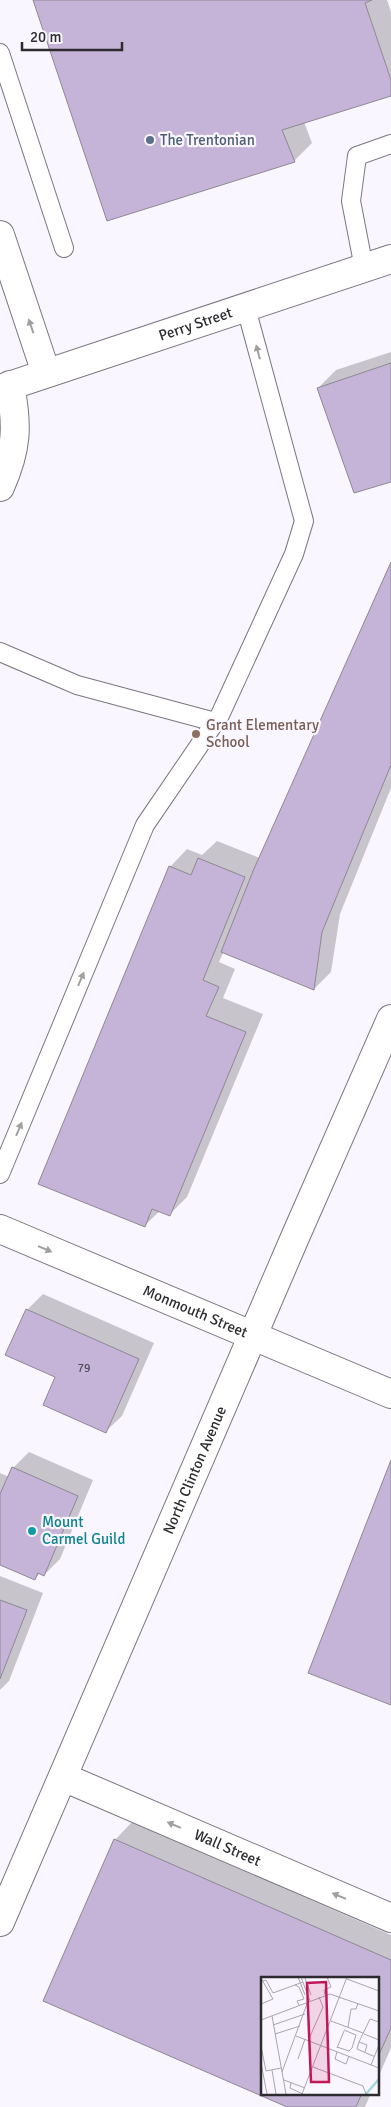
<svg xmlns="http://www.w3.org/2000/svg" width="391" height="2107" viewBox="0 0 391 2107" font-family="Signika,sans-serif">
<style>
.shadow{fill:#0003}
.building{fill:#c5b4d7;stroke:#8d8893}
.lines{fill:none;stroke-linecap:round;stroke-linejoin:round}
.lane-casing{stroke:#7b7680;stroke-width:20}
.street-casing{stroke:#7b7680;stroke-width:30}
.secondary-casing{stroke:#7b7680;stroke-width:30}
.lane{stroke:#fff;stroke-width:18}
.street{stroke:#fff;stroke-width:28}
.secondary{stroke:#fff;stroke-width:28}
.oneway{fill:#a0a0a1}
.service-dot{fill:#5c6f8a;stroke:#faf6ff;stroke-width:2}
.education-dot{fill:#8d6e63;stroke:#faf6ff;stroke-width:2}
.culture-dot{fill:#0f9aa8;stroke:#faf6ff;stroke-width:2}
.labels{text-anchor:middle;stroke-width:4.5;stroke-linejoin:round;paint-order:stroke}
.number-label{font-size:12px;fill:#534d59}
.service-label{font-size:15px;fill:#4e5e75;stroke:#faf6ff;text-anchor:start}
.street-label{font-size:15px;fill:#2d2b2f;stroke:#faf6ff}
.education-label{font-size:15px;fill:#785e54;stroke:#faf6ff;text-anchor:start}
.culture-label{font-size:15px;fill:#0d838f;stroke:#faf6ff;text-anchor:start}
.inset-river{fill:none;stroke:#a5d6db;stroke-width:2.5}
.inset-road{fill:none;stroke:#a8a5ac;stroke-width:1}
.view{fill:#c2185b;fill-opacity:0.15;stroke:#c2185b;stroke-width:2.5}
.inset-edge{fill:none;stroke:#2d2b2f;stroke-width:2.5}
</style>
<rect width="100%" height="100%" fill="#faf6ff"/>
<g class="shadow">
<polygon points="34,0 387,0 391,12 391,95 304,122 312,143 294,161"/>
<polygon points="391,352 391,481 318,388 336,370"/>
<polygon points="391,565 391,788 340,914 331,972 314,989 224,951 219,962 235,969 223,998 263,1014 187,1197 169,1215 160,1211 144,1226 170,867 187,849 202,855 217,841 260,858"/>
<polygon points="43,1294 154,1343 122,1416 106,1431 27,1310"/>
<polygon points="29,1452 93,1480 60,1559 44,1575 40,1573 34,1579 0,1564 0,1473 9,1477 13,1468"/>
<polygon points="0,1576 43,1593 9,1681 0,1690"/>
<polygon points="132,1822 391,1935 391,2048 377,2080 377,1978 262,1978 262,2093 371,2093 365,2107 290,2107 44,2001 115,1840"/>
</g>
<g class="building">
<polygon points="33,0 372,0 365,3 391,80 391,96 282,130 295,162 107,221"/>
<polygon points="391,363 391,482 354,493 317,388"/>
<polygon points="391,562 391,765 322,932 314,990 221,952 253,871"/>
<polygon points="198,858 245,877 203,980 219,987 206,1016 246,1032 170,1216 152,1209 145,1227 38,1184 169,866 191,875"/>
<polygon points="26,1309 139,1359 106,1433 43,1405 55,1377 5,1355"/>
<polygon points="391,1460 391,1705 308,1673"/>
<polygon points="12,1467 78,1496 44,1576 38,1573 35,1580 0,1565 0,1494"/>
<polygon points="0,1600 27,1610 0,1679"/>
<polygon points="114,1839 391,1960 391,2028 377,2059 377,1978 262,1978 262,2093 362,2093 356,2107 287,2107 43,2001"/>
</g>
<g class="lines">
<defs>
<g id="lane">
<polyline points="0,53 64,248"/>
<polyline points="364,268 351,201 357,156 391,144"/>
<polyline points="0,652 77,685 215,722"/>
<polyline points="0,1174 145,825 220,715 294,554 304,521 246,308"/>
</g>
<g id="street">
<path d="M0,487C17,449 18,426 10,385"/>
<path id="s1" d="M0,1229L391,1394"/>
<path id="s2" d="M63,1777L391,1918"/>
</g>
<g id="secondary">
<polyline points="0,235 46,373"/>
<path id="s3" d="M0,389L391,259"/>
<path id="s4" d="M0,1922L296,1235L391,1019"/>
</g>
</defs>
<use href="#lane" class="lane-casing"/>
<use href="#street" class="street-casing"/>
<use href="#secondary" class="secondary-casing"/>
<use href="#lane" class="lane"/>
<use href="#street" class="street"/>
<use href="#secondary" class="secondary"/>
</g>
<defs><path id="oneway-solid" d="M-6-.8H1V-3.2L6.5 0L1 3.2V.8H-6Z" transform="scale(1.25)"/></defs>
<g class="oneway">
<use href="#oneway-solid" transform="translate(31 326) rotate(-109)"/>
<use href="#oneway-solid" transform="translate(258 352) rotate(-105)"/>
<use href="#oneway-solid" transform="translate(81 979) rotate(-67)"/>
<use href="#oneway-solid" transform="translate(19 1129) rotate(-67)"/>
<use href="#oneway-solid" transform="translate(45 1249) rotate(23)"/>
<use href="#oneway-solid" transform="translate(174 1825) rotate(-157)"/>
<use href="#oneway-solid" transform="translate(339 1896) rotate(-157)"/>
</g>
<circle class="service-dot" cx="150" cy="140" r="5"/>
<circle class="education-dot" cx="196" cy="734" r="5"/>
<circle class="culture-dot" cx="32" cy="1531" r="5"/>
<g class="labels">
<g class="number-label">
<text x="84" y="1372">79</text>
</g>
<g class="service-label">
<text x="160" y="145">The Trentonian</text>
</g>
<g class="street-label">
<text dy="5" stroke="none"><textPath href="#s3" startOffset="206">Perry Street</textPath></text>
<text dy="5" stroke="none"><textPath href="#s1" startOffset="212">Monmouth Street</textPath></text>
<text dy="5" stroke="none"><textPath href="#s4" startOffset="492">North Clinton Avenue</textPath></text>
<text dy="5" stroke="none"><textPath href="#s2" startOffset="179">Wall Street</textPath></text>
</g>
<g class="education-label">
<text x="206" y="730">Grant Elementary<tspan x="206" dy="17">School</tspan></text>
</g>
<g class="culture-label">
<text x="42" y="1527">Mount<tspan x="42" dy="17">Carmel Guild</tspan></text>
</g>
</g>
<g transform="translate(261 1977)">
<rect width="118" height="118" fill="#faf6ff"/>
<path class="inset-river" d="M105,117L118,102"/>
<path class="inset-road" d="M37,0L44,18M40,0L49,24M0,1L12,22L0,27M44,1L50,18M86,2L118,14M2,4L5,3L12,16L42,5M34,8L38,10L43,22L36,24L38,28M64,18L63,13L70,10L66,0M11,39L25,117M0,43L69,17L118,34M70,44L102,56M12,48L44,37M87,50L90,32H95L97,26M14,57L39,49M103,57L118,63M35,59L118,91M47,64L62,30L58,20M98,65L109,42L118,45M0,69L5,94M76,70L88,74L91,71L95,58L83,53M76,71L83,54M76,75L74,82L85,87L88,79M104,75L106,68L98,65L96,72L112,79H113M37,82L44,62M0,86L6,117M110,88L118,68M52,90L102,109L105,117M11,93L15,117M5,94L20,91M21,95L47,24M23,103L44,111M30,106L29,111L42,117M41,117L86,0"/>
<path class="view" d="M65,5L68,105H50L46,6Z"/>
<rect width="118" height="118" class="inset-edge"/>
</g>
<path d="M22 42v8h100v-8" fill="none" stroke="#2d2b2f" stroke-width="2.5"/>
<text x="30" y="42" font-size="15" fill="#2d2b2f" stroke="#faf6ff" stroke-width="4" paint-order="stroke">20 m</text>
</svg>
